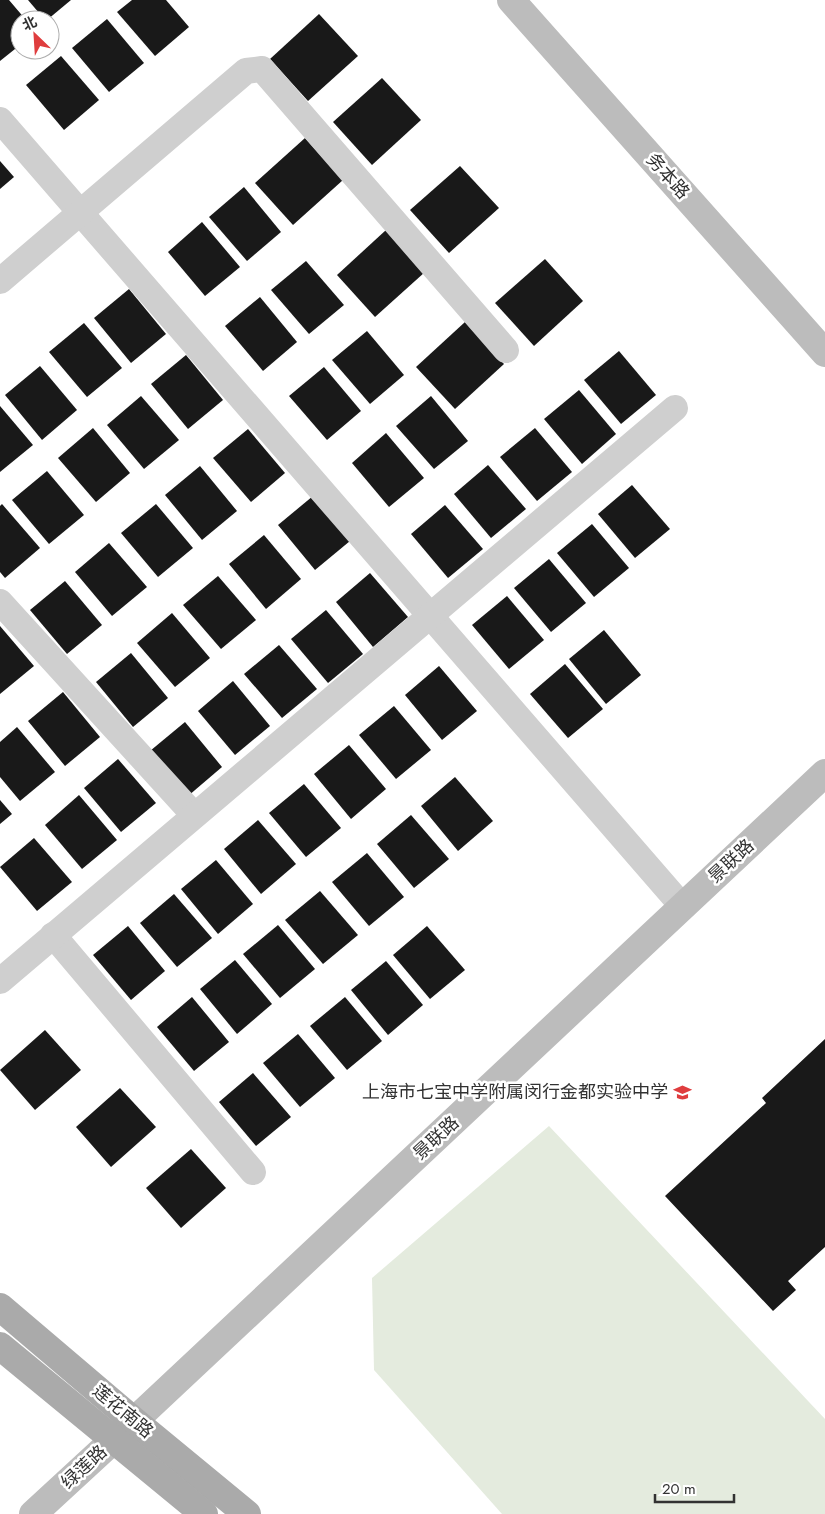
<svg xmlns="http://www.w3.org/2000/svg" width="825" height="1514" viewBox="0 0 825 1514" font-family="Jost,'Noto Sans SC',sans-serif">
<style>
.green{fill:#e4ebde}
.building{fill:#191919}
.lines{fill:none;stroke-linecap:round;stroke-linejoin:round}
.street{stroke:#cfcfcf;stroke-width:26}
.secondary{stroke:#bcbcbc;stroke-width:28}
.primary{stroke:#aaa;stroke-width:28}
.labels{text-anchor:middle;stroke-width:5;stroke-linejoin:round;paint-order:stroke}
.street-label{font-size:18px;fill:#323232;stroke:#fff}
.poi-label{font-size:18px;fill:#323232;stroke:#fff;text-anchor:end}
</style>
<rect width="100%" height="100%" fill="#fff"/>
<polygon class="green" points="549,1126 825,1419 825,1514 502,1514 374,1370 372,1278"/>
<g class="building">
<polygon points="0,0 9,0 26,20 20,20 20,45 0,61"/>
<polygon points="28,0 71,0 47,20 45,20"/>
<polygon points="132,0 166,0 189,27 155,56 117,12"/>
<polygon points="319,14 358,56 308,101 270,59"/>
<polygon points="107,19 144,63 109,92 72,48"/>
<polygon points="61,56 99,100 64,130 26,85"/>
<polygon points="382,78 421,120 372,165 333,122"/>
<polygon points="305,138 343,180 293,225 255,183"/>
<polygon points="0,161 14,177 0,189"/>
<polygon points="460,166 499,208 449,253 410,210"/>
<polygon points="244,187 281,232 247,261 209,217"/>
<polygon points="202,222 240,267 205,296 168,252"/>
<polygon points="386,230 425,272 375,317 337,275"/>
<polygon points="545,259 583,301 534,346 495,303"/>
<polygon points="306,261 344,305 309,334 271,290"/>
<polygon points="129,289 166,334 131,363 94,318"/>
<polygon points="260,297 297,342 263,371 225,326"/>
<polygon points="465,322 504,364 455,409 416,367"/>
<polygon points="84,323 122,368 87,397 49,352"/>
<polygon points="367,331 404,375 370,404 332,360"/>
<polygon points="619,351 656,395 621,424 584,380"/>
<polygon points="186,355 223,400 188,429 151,384"/>
<polygon points="40,366 77,410 42,440 5,395"/>
<polygon points="324,367 361,411 327,440 289,396"/>
<polygon points="579,390 616,434 582,464 544,419"/>
<polygon points="141,396 179,440 144,469 107,425"/>
<polygon points="431,396 468,441 434,469 396,426"/>
<polygon points="0,406 33,445 0,472"/>
<polygon points="93,428 130,473 96,502 58,458"/>
<polygon points="535,428 572,472 537,501 500,457"/>
<polygon points="248,429 285,473 251,502 213,458"/>
<polygon points="386,433 424,478 389,507 352,463"/>
<polygon points="488,465 526,509 491,538 454,494"/>
<polygon points="200,466 237,511 202,540 165,495"/>
<polygon points="47,471 84,515 49,544 12,500"/>
<polygon points="632,485 670,529 635,558 598,514"/>
<polygon points="313,496 350,541 315,570 278,525"/>
<polygon points="2,504 40,548 5,578 0,572 0,506"/>
<polygon points="156,504 193,548 158,577 121,533"/>
<polygon points="445,505 483,549 448,578 411,534"/>
<polygon points="592,524 629,568 594,597 557,553"/>
<polygon points="264,535 301,579 266,609 229,564"/>
<polygon points="109,543 147,587 112,616 75,572"/>
<polygon points="549,559 586,603 551,632 514,588"/>
<polygon points="370,573 408,617 373,647 336,602"/>
<polygon points="218,576 256,620 221,649 183,605"/>
<polygon points="65,581 102,625 67,654 30,610"/>
<polygon points="507,596 544,640 509,669 472,625"/>
<polygon points="326,610 363,654 328,683 291,639"/>
<polygon points="172,613 210,658 175,687 137,643"/>
<polygon points="0,626 34,666 0,694"/>
<polygon points="604,630 641,675 606,704 569,659"/>
<polygon points="279,645 317,689 282,718 244,674"/>
<polygon points="131,653 168,698 133,727 96,682"/>
<polygon points="565,664 603,709 568,738 530,694"/>
<polygon points="439,666 477,711 442,740 405,695"/>
<polygon points="233,681 270,726 235,755 198,711"/>
<polygon points="63,692 100,737 65,766 28,721"/>
<polygon points="394,706 431,750 396,779 359,735"/>
<polygon points="185,722 222,767 188,796 150,751"/>
<polygon points="17,727 55,772 20,801 0,777 0,742"/>
<polygon points="349,745 386,789 351,819 314,774"/>
<polygon points="118,759 156,803 121,832 84,788"/>
<polygon points="455,777 493,821 458,851 421,806"/>
<polygon points="304,784 341,828 306,857 269,813"/>
<polygon points="79,795 117,840 82,869 45,825"/>
<polygon points="0,800 12,814 0,824"/>
<polygon points="411,815 449,859 414,888 377,844"/>
<polygon points="258,820 296,864 261,894 224,849"/>
<polygon points="34,838 72,882 37,911 0,867"/>
<polygon points="367,853 404,897 369,926 332,882"/>
<polygon points="216,860 253,904 218,934 181,889"/>
<polygon points="320,891 358,935 323,964 285,920"/>
<polygon points="174,894 212,938 177,967 140,923"/>
<polygon points="278,925 315,969 280,998 243,954"/>
<polygon points="128,926 165,971 131,1000 93,955"/>
<polygon points="427,926 465,970 430,999 393,955"/>
<polygon points="235,960 272,1004 237,1034 200,989"/>
<polygon points="386,961 423,1005 388,1035 351,990"/>
<polygon points="192,997 229,1042 194,1071 157,1027"/>
<polygon points="345,997 382,1041 347,1070 310,1026"/>
<polygon points="45,1030 81,1070 35,1110 0,1070"/>
<polygon points="298,1034 335,1078 300,1107 263,1063"/>
<polygon points="825,1039 825,1247 788,1281 796,1290 773,1311 665,1196 766,1103 762,1098"/>
<polygon points="253,1073 291,1117 256,1146 219,1102"/>
<polygon points="120,1088 156,1127 111,1167 76,1127"/>
<polygon points="191,1149 226,1188 181,1228 146,1188"/>
</g>
<g class="lines">
<g class="street">
<polyline points="0,120 683,907"/>
<polyline points="0,281 246,71 262,69 506,350"/>
<polyline points="0,602 194,815"/>
<polyline points="53,935 253,1172"/>
<polyline points="0,981 675,408"/>
</g>
<g class="secondary">
<polyline points="511,0 825,353"/>
<polyline points="33,1514 134,1421 825,773"/>
</g>
<g class="primary">
<polyline points="0,1307 134,1421 247,1514"/>
<polyline points="0,1346 204,1514"/>
</g>
</g>
<defs>
<symbol id="school-bare" viewBox="-9 -9 18 18"><path d="M0-5L7-2L0 1L-7-2ZM-4 1L0 2.5L4 1V4Q0 6-4 4Z" fill="#df3d3e" stroke="#fff" stroke-width="2.5" paint-order="stroke"/></symbol>
</defs>
<g fill-rule="evenodd">
<use href="#school-bare" x="670" y="1080" width="25" height="25"/>
</g>
<g class="labels">
<g class="street-label">
<text transform="translate(668 176) rotate(48)" y="6">务本路</text>
<text transform="translate(731 861) rotate(-43)" y="6">景联路</text>
<text transform="translate(436 1138) rotate(-43)" y="6">景联路</text>
<text transform="translate(123 1411) rotate(40)" y="6">莲花南路</text>
<text transform="translate(84 1467) rotate(-43)" y="6">绿莲路</text>
</g>
<g class="poi-label">
<text x="668" y="1098">上海市七宝中学附属闵行金都实验中学</text>
</g>
</g>
<g transform="translate(35 35) rotate(335)"><circle r="24" fill="#ffffff" stroke="#adadad"/>
<path d="M0-4L9 19L0 12L-9 19Z" fill="#df3d3e"/>
<text y="-8" font-size="14" font-weight="bold" text-anchor="middle" fill="#323232">北</text>
</g>
<path d="M655 1494v8h79v-8" fill="none" stroke="#323232" stroke-width="2.5"/>
<text x="662" y="1494" font-size="15" fill="#323232" stroke="#ffffff" stroke-width="4" paint-order="stroke">20 m</text>
</svg>
